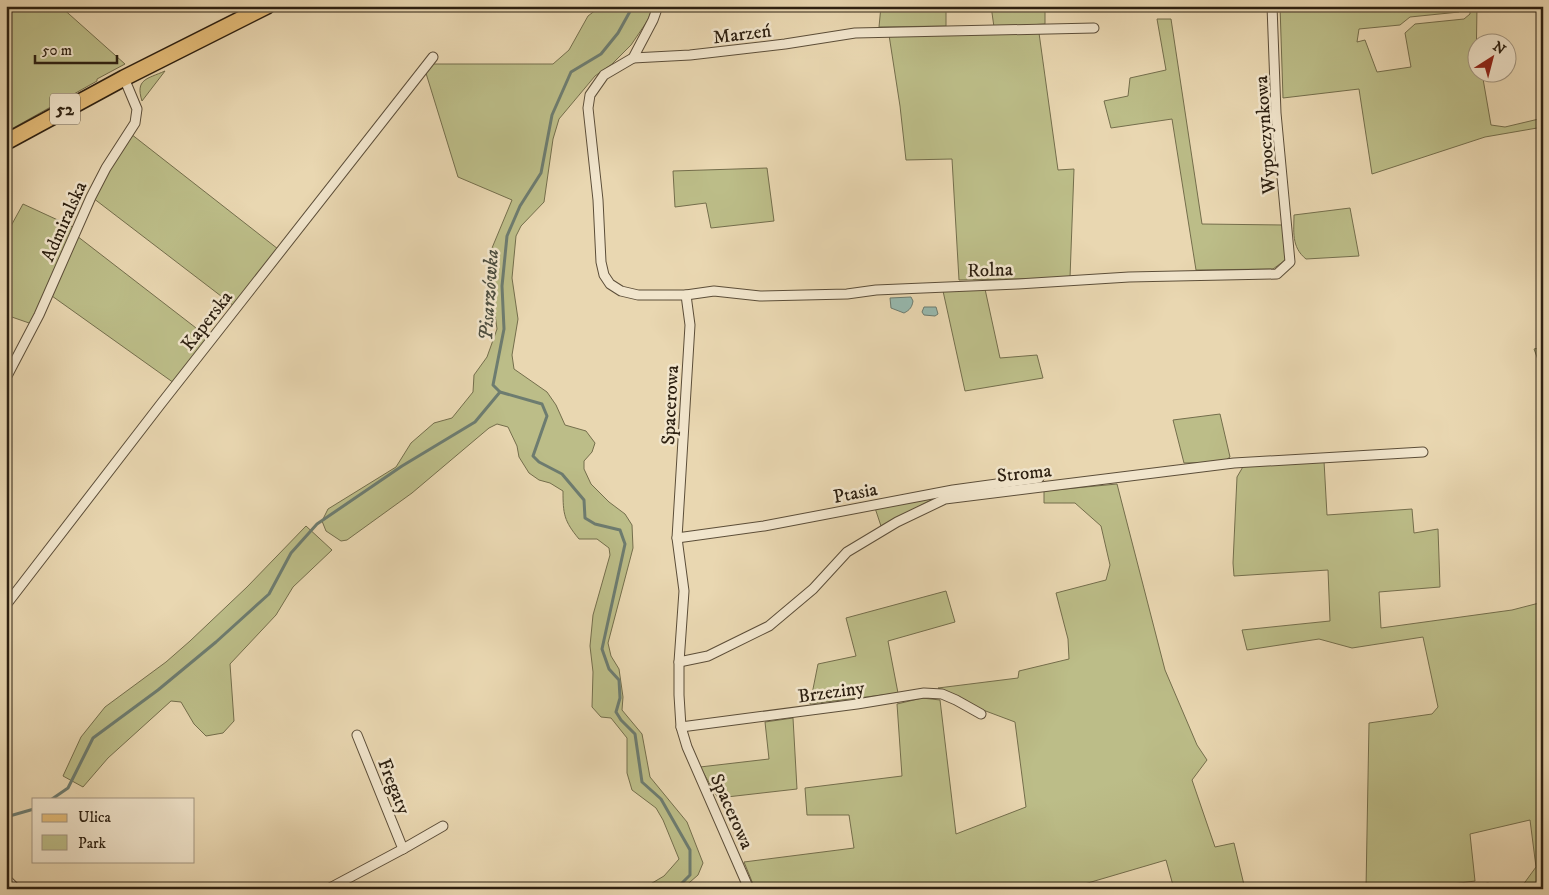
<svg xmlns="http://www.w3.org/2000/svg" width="1549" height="895" viewBox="0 0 1549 895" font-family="'IM FELL DW Pica',serif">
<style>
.green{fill:#bcbd88;stroke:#746e4c}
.water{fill:#97b9af;stroke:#6d7c70}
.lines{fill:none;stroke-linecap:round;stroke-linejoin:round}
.stream{stroke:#6d7c70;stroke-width:3}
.street-casing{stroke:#5c4e39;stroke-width:11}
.primary-casing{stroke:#2d2011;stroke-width:18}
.street{stroke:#f1e5cc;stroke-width:9}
.primary{stroke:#e4bc78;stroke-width:15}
.labels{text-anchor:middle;stroke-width:5;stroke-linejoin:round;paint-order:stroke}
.shield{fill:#f1e5cc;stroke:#685b49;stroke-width:1}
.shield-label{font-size:18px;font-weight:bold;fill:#2d2011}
.street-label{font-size:19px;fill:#2d2011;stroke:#f1e5cc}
.water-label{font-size:20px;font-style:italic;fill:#4d4e40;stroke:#f1e5cc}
</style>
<rect width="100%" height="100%" fill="#e9d7b1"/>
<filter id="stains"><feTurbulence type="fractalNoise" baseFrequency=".004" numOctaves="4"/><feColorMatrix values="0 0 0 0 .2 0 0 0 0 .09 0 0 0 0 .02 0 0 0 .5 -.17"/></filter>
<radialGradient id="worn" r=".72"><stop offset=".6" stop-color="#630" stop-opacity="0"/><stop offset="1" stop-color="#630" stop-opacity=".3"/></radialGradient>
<g class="green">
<polygon points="6,6 60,6 125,64 97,79 97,81 6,132"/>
<path d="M601,6H653L648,20L631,45L612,64L595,76L559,119L553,139L544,202L521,226L516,236L512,278L518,319L512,355L514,369L547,392L556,405L565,425L586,431L595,443L592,452L584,461V469L591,484L609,502L625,514L632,525L633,548L608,643L611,656L619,669L623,697L622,710L642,734L650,777L687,822L703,863L698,875L682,889H642L664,876L679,859L663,820L656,808L632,790L627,773V738L611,718L601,717L592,707L593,672L590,646L593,615L610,555L609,548L597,539H579C564,521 563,514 563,491L550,483L539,480L529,473L519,457L517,446L508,427L497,424L489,428L412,493L347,540L341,541L326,531L322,521L328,509L396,467L411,443L434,423L452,418L473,392L474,375L487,357L497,329L491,285L492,248L512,200L458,177L425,70L431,64H553L569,50L588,16Z"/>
<polygon points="881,6 946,6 946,26 879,27"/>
<polygon points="991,6 1045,6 1045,24 994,27"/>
<polygon points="1280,6 1462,6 1459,12 1410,17 1400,25 1359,29 1357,42 1365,40 1377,72 1411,67 1405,33 1415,24 1464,19 1470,14 1470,6 1477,6 1476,72 1482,73 1491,125 1505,127 1543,118 1543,127 1485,137 1372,174 1359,89 1283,98"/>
<polygon points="1157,19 1171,19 1202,224 1283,225 1287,256 1284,261 1273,269 1196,270 1172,119 1111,128 1104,101 1128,96 1130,78 1166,70"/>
<polygon points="1039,33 1058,170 1074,169 1070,278 959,280 952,159 906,160 900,106 889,35"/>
<path d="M165,71L142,101C135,79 147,79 165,71Z"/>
<polygon points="131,134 278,249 234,306 93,198"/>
<polygon points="767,168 774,221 711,228 706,203 675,207 673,171"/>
<polygon points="23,204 73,227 32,324 6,315 6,235"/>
<path d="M1350,208L1359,256L1306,259C1291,247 1294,231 1294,215Z"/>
<polygon points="77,236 209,338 174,383 52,296"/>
<polygon points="985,289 1000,358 1037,355 1043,378 965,391 943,291"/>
<polygon points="1543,347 1543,373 1534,349"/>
<polygon points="1220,414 1230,457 1223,462 1184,463 1173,420"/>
<polygon points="1324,461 1327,515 1412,509 1414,533 1438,529 1440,587 1379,592 1381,628 1512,610 1543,602 1543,889 1520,889 1536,867 1530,820 1470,834 1475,881 1414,889 1366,889 1369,723 1432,714 1438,707 1423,637 1352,648 1319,639 1247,650 1242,630 1330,621 1328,570 1234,576 1233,563 1237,477 1244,465"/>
<polygon points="1117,484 1165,670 1197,745 1207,760 1192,780 1215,847 1234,843 1245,889 1174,889 1166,860 1081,885 1082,889 755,889 744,862 854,848 849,815 807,815 805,788 902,776 897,704 922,698 940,700 956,834 1026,807 1015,722 983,710 938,688 1018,678 1019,671 1069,659 1068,639 1056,593 1106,580 1110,565 1101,526 1075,503 1044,503 1044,491"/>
<polygon points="931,497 933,499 881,526 875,508"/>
<polygon points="306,526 332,550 293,587 276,615 230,664 234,721 223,733 206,736 194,724 181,702 171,701 108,758 83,787 63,776 81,737 105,707 166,662 190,641 247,587"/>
<polygon points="946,591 955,622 888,641 898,693 810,704 818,664 856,656 846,618"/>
<polygon points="793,718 797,789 718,798 700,767 769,759 765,722"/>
<polygon points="1488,883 1502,889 1456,889"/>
</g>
<g class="water">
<path d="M911,297L913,301C912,307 910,310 904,313L891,308L890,298Z"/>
<polygon points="924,307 936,307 938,314 935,316 924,315 922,312"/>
</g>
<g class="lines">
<g class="stream">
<polyline points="633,6 618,33 601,54 571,72 552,115 541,173 520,206 507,236 502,286 504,329 493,385 500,392 542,404 547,416 533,456 539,462 562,474 584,500 585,518 595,524 620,530 625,544 602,649 609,669 619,680 620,698 616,712 621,720 635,734 642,782 661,799 690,850 690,875 676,889"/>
<polyline points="52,799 68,788 93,738 158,690 216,642 269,594 291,553 317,524 402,466 475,422 500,392"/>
<polyline points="6,817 34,809"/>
</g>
<defs>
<g id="street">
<polyline points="658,6 653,20 633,58 604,75 590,95 588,108 598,200 601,262 604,275 610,284 621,291 638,295 686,295 690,325 677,538 684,591 679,662 679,695 681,727 687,747 749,889"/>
<polyline points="633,58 690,55 785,44 855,33 1094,28"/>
<polyline points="686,295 714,291 760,296 847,294 876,290 1018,284 1129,277 1277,274 1290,262 1276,113 1272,6"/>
<polyline points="6,378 39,315 91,197 106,168 135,123 137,109 124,78"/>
<polyline points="677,538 764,526 953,490 1039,478"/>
<polyline points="6,605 160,405 433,57"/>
<polyline points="679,662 708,656 769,626 813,589 847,552 897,522 945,499 1234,463 1423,452"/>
<polyline points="681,727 857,704 924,693 942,694 956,700 981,714"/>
<polyline points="403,849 443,826"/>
<polyline points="6,879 16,889"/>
<polyline points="328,889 403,849 357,735"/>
</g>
<polyline id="primary" points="6,142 124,78 267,6"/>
</defs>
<use href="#street" class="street-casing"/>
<use href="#primary" class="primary-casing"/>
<use href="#street" class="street"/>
<use href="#primary" class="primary"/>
</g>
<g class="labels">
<rect class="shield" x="50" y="93.5" width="30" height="31" rx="4"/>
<g class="shield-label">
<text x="65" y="115">52</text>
</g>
<g class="street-label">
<text transform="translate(742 33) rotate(-7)" y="7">Marzeń</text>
<text transform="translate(1264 135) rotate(-94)" y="7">Wypoczynkowa</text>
<text transform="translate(63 221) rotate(-66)" y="7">Admiralska</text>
<text transform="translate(990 269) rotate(-2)" y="7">Rolna</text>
<text transform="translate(206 320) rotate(-52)" y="7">Kaperska</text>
<text transform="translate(669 405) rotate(-87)" y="7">Spacerowa</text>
<text transform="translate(1024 472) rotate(-6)" y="7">Stroma</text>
<text transform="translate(855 492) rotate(-11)" y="7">Ptasia</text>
<text transform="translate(831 691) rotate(-8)" y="7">Brzeziny</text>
<text transform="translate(395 786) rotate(68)" y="7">Fregaty</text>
<text transform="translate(733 811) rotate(66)" y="7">Spacerowa</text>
</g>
<g class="water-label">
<text transform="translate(488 295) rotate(-86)" y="7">Pisarzówka</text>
</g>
</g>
<rect width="1549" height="895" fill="none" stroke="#e9d7b1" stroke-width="25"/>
<rect x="8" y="8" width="1534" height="880" fill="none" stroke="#2d2011" stroke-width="2.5"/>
<rect x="12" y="12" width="1524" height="870" fill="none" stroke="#2d2011"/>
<rect x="32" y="798" width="162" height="65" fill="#f1e5cc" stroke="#a39681"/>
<rect x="42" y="814" width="25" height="8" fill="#e4bc78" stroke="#a39681"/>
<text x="78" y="822" font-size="15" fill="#2d2011">Ulica</text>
<rect x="42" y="835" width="25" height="15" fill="#bcbd88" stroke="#a39681"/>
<text x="78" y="848" font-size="15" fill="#2d2011">Park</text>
<g transform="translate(1492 58) rotate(36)"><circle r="24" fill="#f1e5cc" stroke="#a39681"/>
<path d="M0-4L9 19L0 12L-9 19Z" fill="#8f2418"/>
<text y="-8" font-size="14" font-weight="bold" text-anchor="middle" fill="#2d2011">N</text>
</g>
<path d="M35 55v8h82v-8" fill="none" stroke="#2d2011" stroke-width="2.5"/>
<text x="42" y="55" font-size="15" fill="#2d2011" stroke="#f1e5cc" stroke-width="4" paint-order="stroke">50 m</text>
<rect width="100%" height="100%" filter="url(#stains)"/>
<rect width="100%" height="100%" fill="url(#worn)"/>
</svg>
